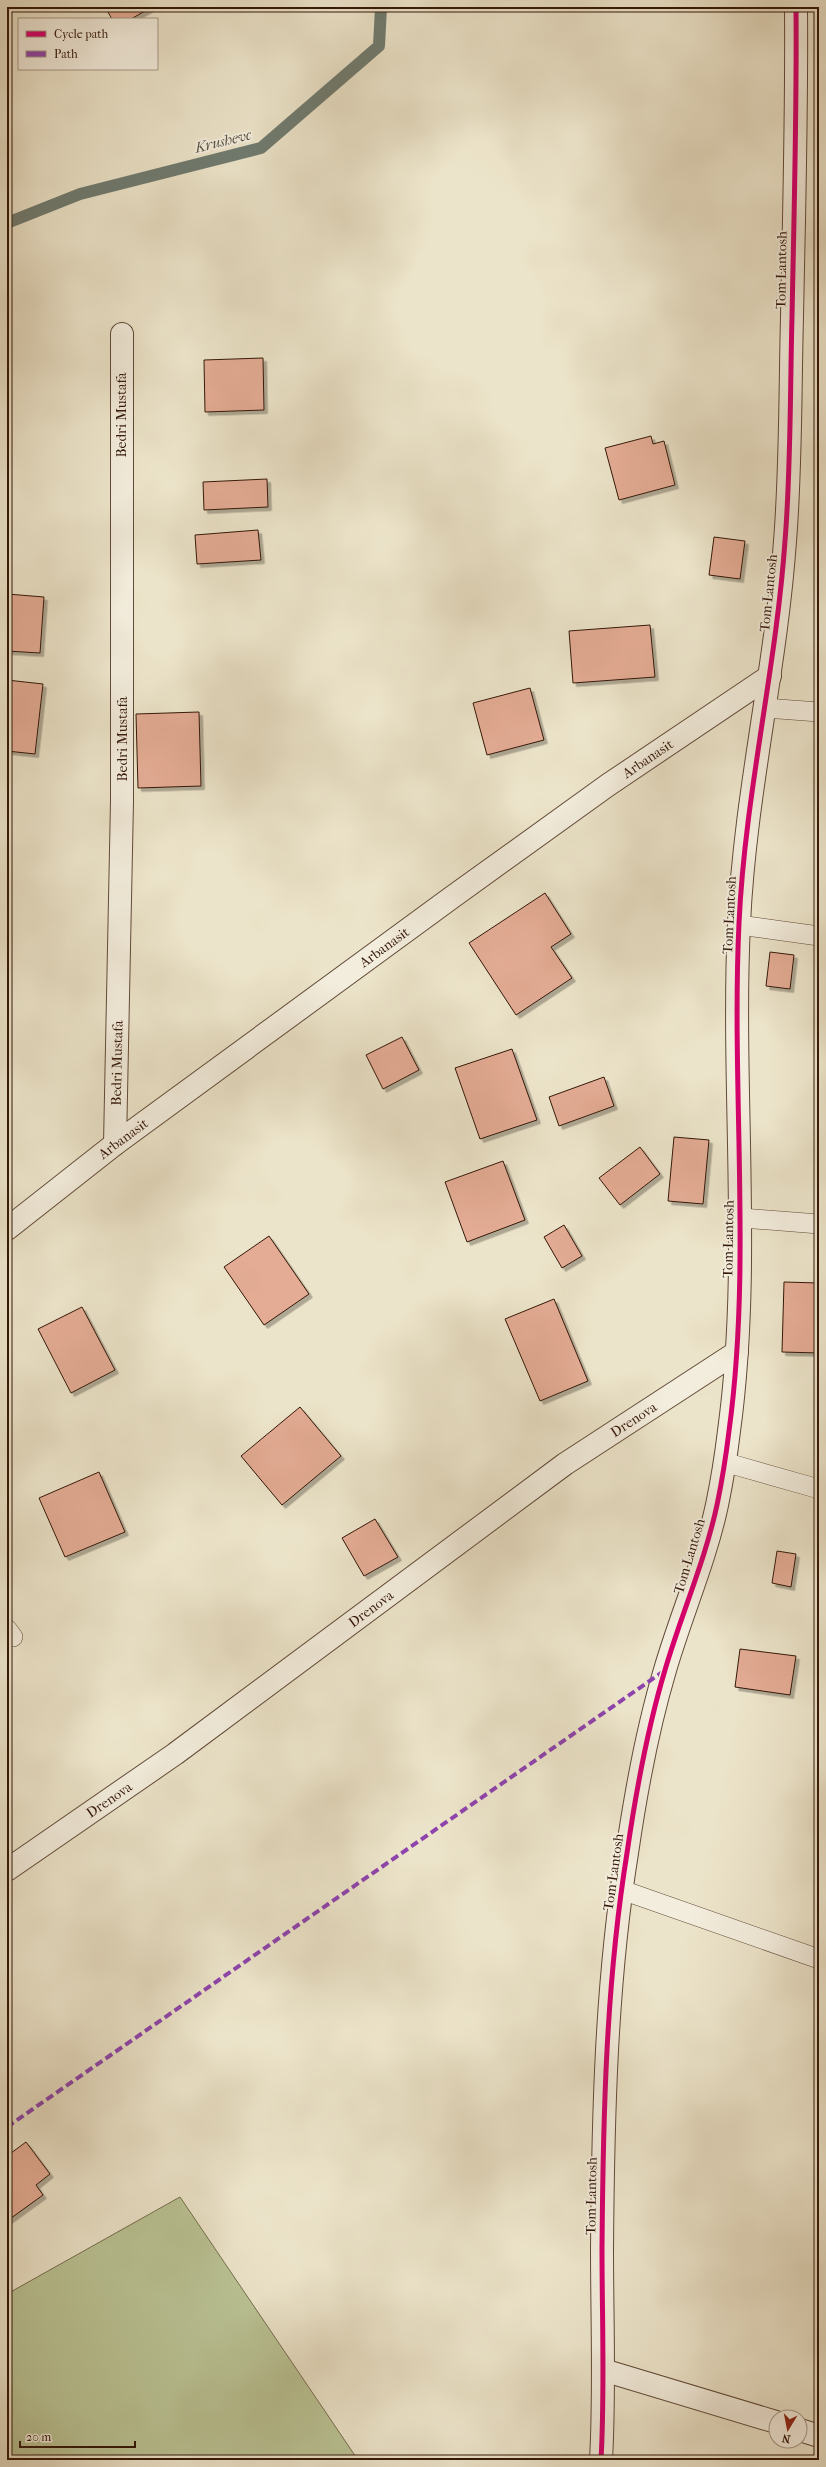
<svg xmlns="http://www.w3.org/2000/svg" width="826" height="2467" viewBox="0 0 826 2467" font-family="'IM FELL French Canon',serif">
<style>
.green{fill:#bac395;stroke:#766d4e}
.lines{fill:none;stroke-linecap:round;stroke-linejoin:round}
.stream{stroke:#707c71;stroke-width:12}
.building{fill:#e4ac95;stroke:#331708;filter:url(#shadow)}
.service-casing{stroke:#614a38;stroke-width:20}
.minor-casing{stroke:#614a38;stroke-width:24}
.service{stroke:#f3eddd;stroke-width:19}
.minor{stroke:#f3eddd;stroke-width:22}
.quiet{stroke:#8e44ad;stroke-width:4;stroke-dasharray:8 4;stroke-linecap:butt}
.cycleway-casing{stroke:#f3eddd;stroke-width:8}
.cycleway{stroke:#d6006c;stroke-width:5}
.labels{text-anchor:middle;stroke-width:4;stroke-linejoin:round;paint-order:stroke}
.street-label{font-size:14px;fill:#331708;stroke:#f3eddd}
.water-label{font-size:15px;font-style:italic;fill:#575245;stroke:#f3eddd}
</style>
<defs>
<filter id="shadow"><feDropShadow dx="3.5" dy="3.5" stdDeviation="0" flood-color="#0004"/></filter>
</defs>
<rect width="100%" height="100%" fill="#ece4ca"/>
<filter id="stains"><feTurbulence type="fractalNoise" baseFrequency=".005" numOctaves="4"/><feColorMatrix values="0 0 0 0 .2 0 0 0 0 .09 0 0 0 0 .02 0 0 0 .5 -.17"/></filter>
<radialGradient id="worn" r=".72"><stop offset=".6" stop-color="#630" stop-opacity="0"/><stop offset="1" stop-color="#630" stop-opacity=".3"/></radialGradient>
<polygon class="green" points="180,2197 358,2460 7,2460 7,2294"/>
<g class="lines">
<polyline class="stream" points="7,223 80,194 261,148 379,46 381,7"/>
</g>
<g class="building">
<polygon points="105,7 152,7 131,19 112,19"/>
<polygon points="263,358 264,410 205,412 204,360"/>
<polygon points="651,436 653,444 664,441 675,485 619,500 605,448"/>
<polygon points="267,479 268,507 204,510 203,482"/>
<polygon points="258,530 261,560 197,564 195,535"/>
<polygon points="714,537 745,541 740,579 709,575"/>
<polygon points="7,594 44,597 40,653 7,651"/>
<polygon points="650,625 655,677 573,683 569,631"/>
<polygon points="7,680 43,684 35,754 7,751"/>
<polygon points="530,688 544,740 487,755 473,703"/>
<polygon points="199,712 201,786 138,788 136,714"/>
<polygon points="545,893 571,934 551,947 572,978 516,1015 469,943"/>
<polygon points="770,952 794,955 790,989 766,986"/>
<polygon points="402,1037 419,1070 383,1089 366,1055"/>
<polygon points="512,1049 537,1120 480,1139 455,1068"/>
<polygon points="604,1077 614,1106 559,1126 549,1097"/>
<polygon points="674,1137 709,1140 703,1204 668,1201"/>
<polygon points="640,1147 660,1174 620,1205 599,1178"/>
<polygon points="503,1161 525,1220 467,1242 445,1182"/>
<polygon points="564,1225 582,1256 562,1268 544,1237"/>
<polygon points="269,1236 309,1294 264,1325 224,1267"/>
<polygon points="784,1282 819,1283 819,1353 782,1352"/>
<polygon points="554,1299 588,1381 540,1401 505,1319"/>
<polygon points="82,1307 115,1370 71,1393 38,1329"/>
<polygon points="300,1407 341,1456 282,1505 241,1456"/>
<polygon points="99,1472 125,1532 65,1557 39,1498"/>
<polygon points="375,1519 398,1557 364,1576 342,1538"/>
<polygon points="777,1551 796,1554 791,1587 772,1583"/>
<polygon points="740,1649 796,1656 790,1695 735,1687"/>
<polygon points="26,2142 50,2174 36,2185 43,2195 7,2221 7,2156"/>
</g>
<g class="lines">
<defs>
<g id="service">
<polyline points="765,708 819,712"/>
<polyline points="739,925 819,936"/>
<polyline points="742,1218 819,1224"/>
<polyline points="724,1462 819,1489"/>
<polyline points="7,1629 13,1637"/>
<polyline points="622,1890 819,1959"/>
</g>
<g id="minor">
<path id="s1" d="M115,1144L122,801V334"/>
<path id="s2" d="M7,1229L115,1144L451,898L608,785L770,676"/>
<path id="s3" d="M7,1870L175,1754L565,1464L737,1352"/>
<polyline points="603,2370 776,2422"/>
<polyline points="800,2430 819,2436"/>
<path d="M601,2460C605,2390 602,2319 602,2249C603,2117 606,1983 627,1853C636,1791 647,1730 665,1670C681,1615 705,1561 717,1505C722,1481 726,1456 729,1431C752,1262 731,1092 739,923C745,794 776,669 785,541C791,467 790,392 792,317C794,214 797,110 796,7"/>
</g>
</defs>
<use href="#service" class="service-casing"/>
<use href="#minor" class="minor-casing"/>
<use href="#service" class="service"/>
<use href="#minor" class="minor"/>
<polyline class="quiet" points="7,2127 664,1671"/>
<defs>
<path id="cycleway" d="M601,2460C605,2390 602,2319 602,2249C603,2117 606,1983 627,1853C636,1791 647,1730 665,1670C681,1615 705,1561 717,1505C722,1481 726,1456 729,1431C752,1262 731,1092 739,923C745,794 776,669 785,541C791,467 790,392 792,317C794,214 797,110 796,7"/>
</defs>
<use href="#cycleway" class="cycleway-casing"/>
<use href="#cycleway" class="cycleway"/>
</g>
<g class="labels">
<g class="street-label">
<text transform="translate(781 270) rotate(-89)" y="5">Tom Lantosh</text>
<text transform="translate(121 415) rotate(-90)" y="5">Bedri Mustafa</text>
<text transform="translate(768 593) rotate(-84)" y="5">Tom Lantosh</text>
<text transform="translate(122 739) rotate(-90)" y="5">Bedri Mustafa</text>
<text dy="5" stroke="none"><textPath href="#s2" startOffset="795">Arbanasit</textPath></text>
<text transform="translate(729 915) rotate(-87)" y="5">Tom Lantosh</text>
<text dy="5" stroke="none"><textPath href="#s2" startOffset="471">Arbanasit</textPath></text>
<text dy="5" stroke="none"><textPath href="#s1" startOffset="81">Bedri Mustafa</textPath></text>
<text dy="5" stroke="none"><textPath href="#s2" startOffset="147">Arbanasit</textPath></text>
<text transform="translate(728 1239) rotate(-89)" y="5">Tom Lantosh</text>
<text dy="5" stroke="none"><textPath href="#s3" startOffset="772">Drenova</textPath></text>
<text transform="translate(689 1556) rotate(-73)" y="5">Tom Lantosh</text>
<text dy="5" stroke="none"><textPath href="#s3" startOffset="448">Drenova</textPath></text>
<text dy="5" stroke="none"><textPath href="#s3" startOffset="124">Drenova</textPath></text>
<text transform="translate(613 1872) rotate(-82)" y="5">Tom Lantosh</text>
<text transform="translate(591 2196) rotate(-89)" y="5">Tom Lantosh</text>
</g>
<g class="water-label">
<text transform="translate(223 141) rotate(-14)" y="5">Krushevc</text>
</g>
</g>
<rect width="826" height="2467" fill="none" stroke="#ece4ca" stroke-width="24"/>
<rect x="8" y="8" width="810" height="2451" fill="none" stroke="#331708" stroke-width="2"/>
<rect x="12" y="12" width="802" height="2443" fill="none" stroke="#331708"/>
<rect x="18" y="18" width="140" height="52" fill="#f3eddd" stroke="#a69788"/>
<rect x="26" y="31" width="20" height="6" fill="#d6006c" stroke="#a69788"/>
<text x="54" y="38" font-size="12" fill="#331708">Cycle path</text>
<rect x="26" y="51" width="20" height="6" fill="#8e44ad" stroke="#a69788"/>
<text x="54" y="58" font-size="12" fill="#331708">Path</text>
<g transform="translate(788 2429) rotate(190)"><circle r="19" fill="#f3eddd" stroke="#a69788"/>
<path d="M0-3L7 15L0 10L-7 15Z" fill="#8f2418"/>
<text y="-6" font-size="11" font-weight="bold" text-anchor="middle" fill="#331708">N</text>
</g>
<path d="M20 2441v6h115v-6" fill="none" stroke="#331708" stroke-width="2"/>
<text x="26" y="2441" font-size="12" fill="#331708" stroke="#f3eddd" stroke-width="3" paint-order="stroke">20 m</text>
<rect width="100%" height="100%" filter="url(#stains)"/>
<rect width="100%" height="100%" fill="url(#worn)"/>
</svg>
